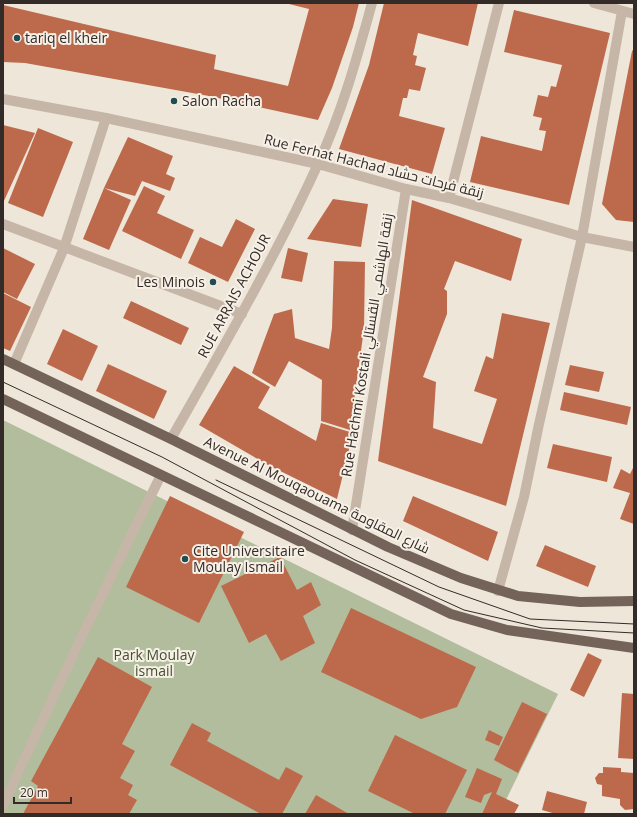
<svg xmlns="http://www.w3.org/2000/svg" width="637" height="817" viewBox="0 0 637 817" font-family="'Open Sans',Cairo,sans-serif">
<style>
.green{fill:#b1bd9c}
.building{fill:#bc6a4b}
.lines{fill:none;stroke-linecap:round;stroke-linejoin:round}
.minor{stroke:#c6b6a7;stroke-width:10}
.major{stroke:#746359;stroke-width:10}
.tram{stroke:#332b27;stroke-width:1}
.poi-dot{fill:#204d51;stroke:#f7f0e6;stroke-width:1.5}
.labels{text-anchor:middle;stroke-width:4;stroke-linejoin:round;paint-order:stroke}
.poi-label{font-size:14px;fill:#332b27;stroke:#f7f0e6;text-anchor:start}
.street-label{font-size:14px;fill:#332b27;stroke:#f7f0e6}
.park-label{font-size:14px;fill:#42502d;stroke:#f7f0e6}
</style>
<rect width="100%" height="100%" fill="#efe6da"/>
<polygon class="green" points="3,420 558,694 499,814 3,814"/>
<g class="building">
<polygon points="285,3 359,3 353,27 332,88 318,120 209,96 25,63 3,62 3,5 216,55 214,69 288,86 309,9"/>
<polygon points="384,3 478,3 468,46 418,33 413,55 417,56 415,65 426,68 420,91 409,89 407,98 403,98 399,116 445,128 432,174 339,149 369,65"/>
<polygon points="514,10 610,33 569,205 470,182 481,136 542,151 546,131 539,130 542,118 533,116 538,95 548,97 551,86 556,87 562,65 504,52"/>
<polygon points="634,49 634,222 616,220 602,204 632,51"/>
<polygon points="3,125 35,133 3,203"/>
<polygon points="38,128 73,142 43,217 8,203"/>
<polygon points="128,137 173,156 166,174 175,178 170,191 142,181 135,196 104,188 131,200 109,250 83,239 104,188"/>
<polygon points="144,186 165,196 157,213 194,230 181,259 122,231"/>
<polygon points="333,199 368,204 361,247 307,239"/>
<polygon points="412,200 522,239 511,281 455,261 444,289 447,291 447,314 423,377 436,382 433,428 482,444 497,399 474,391 486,356 493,359 502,313 550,323 506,506 378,461"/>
<polygon points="236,219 255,229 228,282 188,263 200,237 222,247"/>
<polygon points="3,248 35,264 17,299 3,292"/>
<polygon points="288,248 308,253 302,282 281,278"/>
<polygon points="334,261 365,262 364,329 350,430 321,421 322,380 289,361 275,387 252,373 274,314 292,309 295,338 329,349 332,328"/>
<polygon points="3,293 31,307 10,351 3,348"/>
<polygon points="131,301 189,328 181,345 123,318"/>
<polygon points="63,329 98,346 82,381 47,364"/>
<polygon points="108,364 167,391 154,419 96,391"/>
<polygon points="570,365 604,372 599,392 565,385"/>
<polygon points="234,366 270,387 258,408 316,441 321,423 353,433 337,499 268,465 199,425"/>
<polygon points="564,392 631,407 627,425 560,410"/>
<polygon points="553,444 612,457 607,482 547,468"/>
<polygon points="634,466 634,524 620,519 630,493 613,488 621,469 630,474"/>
<polygon points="170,496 244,532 199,623 126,587"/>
<polygon points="413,496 498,532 488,561 403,521"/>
<polygon points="545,545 596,566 588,587 536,566"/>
<polygon points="280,557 297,590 311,582 321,605 303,616 315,643 281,661 266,634 249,643 221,586"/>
<polygon points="351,608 476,667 457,707 421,719 321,672"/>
<polygon points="588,653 602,660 584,697 570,690"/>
<polygon points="98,657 152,687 122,744 135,751 120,778 133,785 128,795 137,800 129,814 23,814 38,786 31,781"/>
<polygon points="622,693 634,694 634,759 618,758"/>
<polygon points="522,702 547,714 518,773 494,760"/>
<polygon points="192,723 211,733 207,741 279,780 286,767 303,776 282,814 261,814 170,765"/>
<polygon points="489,730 503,737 499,746 485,740"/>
<polygon points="395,735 467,770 445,814 415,814 368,791"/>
<polygon points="603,767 621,768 621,772 634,773 634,809 625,810 620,805 620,799 602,796 602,785 597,784 595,778 599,773 603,773"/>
<polygon points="477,768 502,779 496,794 519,805 514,814 482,814 492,792 484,795 481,803 465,797"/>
<polygon points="547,791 587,802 584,814 556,814 542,810"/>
<polygon points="316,795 349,814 305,814"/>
</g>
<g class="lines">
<g class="minor">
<polyline points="594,3 634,14"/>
<polyline points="3,99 106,118 318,164 406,189 449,198 582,237 634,247"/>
<polyline points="449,198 499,3"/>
<polyline points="3,224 242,314"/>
<polyline points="14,364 64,248 106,118"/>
<path d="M171,439C222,349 275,258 318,164C342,112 357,58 372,3"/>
<polyline points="352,530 406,189"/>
<polyline points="498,591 524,497 539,424 582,237 622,11"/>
<polyline points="3,805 80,640 161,475"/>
</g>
<g class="major">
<polyline points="3,359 171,439 388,547 461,578 518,596 580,602 634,601"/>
<polyline points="3,399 451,614 507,630 634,648"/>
</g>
<g class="tram">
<polyline points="3,382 162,457 355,560 464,610 542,628 634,633"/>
<polyline points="216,480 439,587 530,619 634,624"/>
</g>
</g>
<g class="poi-dot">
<circle cx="17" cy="38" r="4"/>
<circle cx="174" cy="101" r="4"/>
<circle cx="213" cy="282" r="4"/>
<circle cx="185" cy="559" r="4"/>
</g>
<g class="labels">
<g class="poi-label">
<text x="25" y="43">tariq el kheir</text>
<text x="182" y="106">Salon Racha</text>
<text x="205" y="287" text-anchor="end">Les Minois</text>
<text x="193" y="556">Cite Universitaire<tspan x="193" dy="16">Moulay Ismail</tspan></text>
</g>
<g class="street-label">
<text transform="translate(374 166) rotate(14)" y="5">Rue Ferhat Hachad زنقة فرحات حشاد</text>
<text transform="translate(234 296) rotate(-62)" y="5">RUE ARRAIS ACHOUR</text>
<text transform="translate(367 345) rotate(-81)" y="5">Rue Hachmi Kostali زنقة الهاشمي القستالي</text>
<text transform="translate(317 495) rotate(26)" y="5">Avenue Al Mouqaouama شارع المقاومة</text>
</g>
<g class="park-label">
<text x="154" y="660">Park Moulay<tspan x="154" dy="16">ismail</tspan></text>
</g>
</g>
<rect width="637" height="817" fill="none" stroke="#332b27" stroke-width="8"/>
<path d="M14 797v6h57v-6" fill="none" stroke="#332b27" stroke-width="2"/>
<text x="20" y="797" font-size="12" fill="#332b27" stroke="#f7f0e6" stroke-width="3" paint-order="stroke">20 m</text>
</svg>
